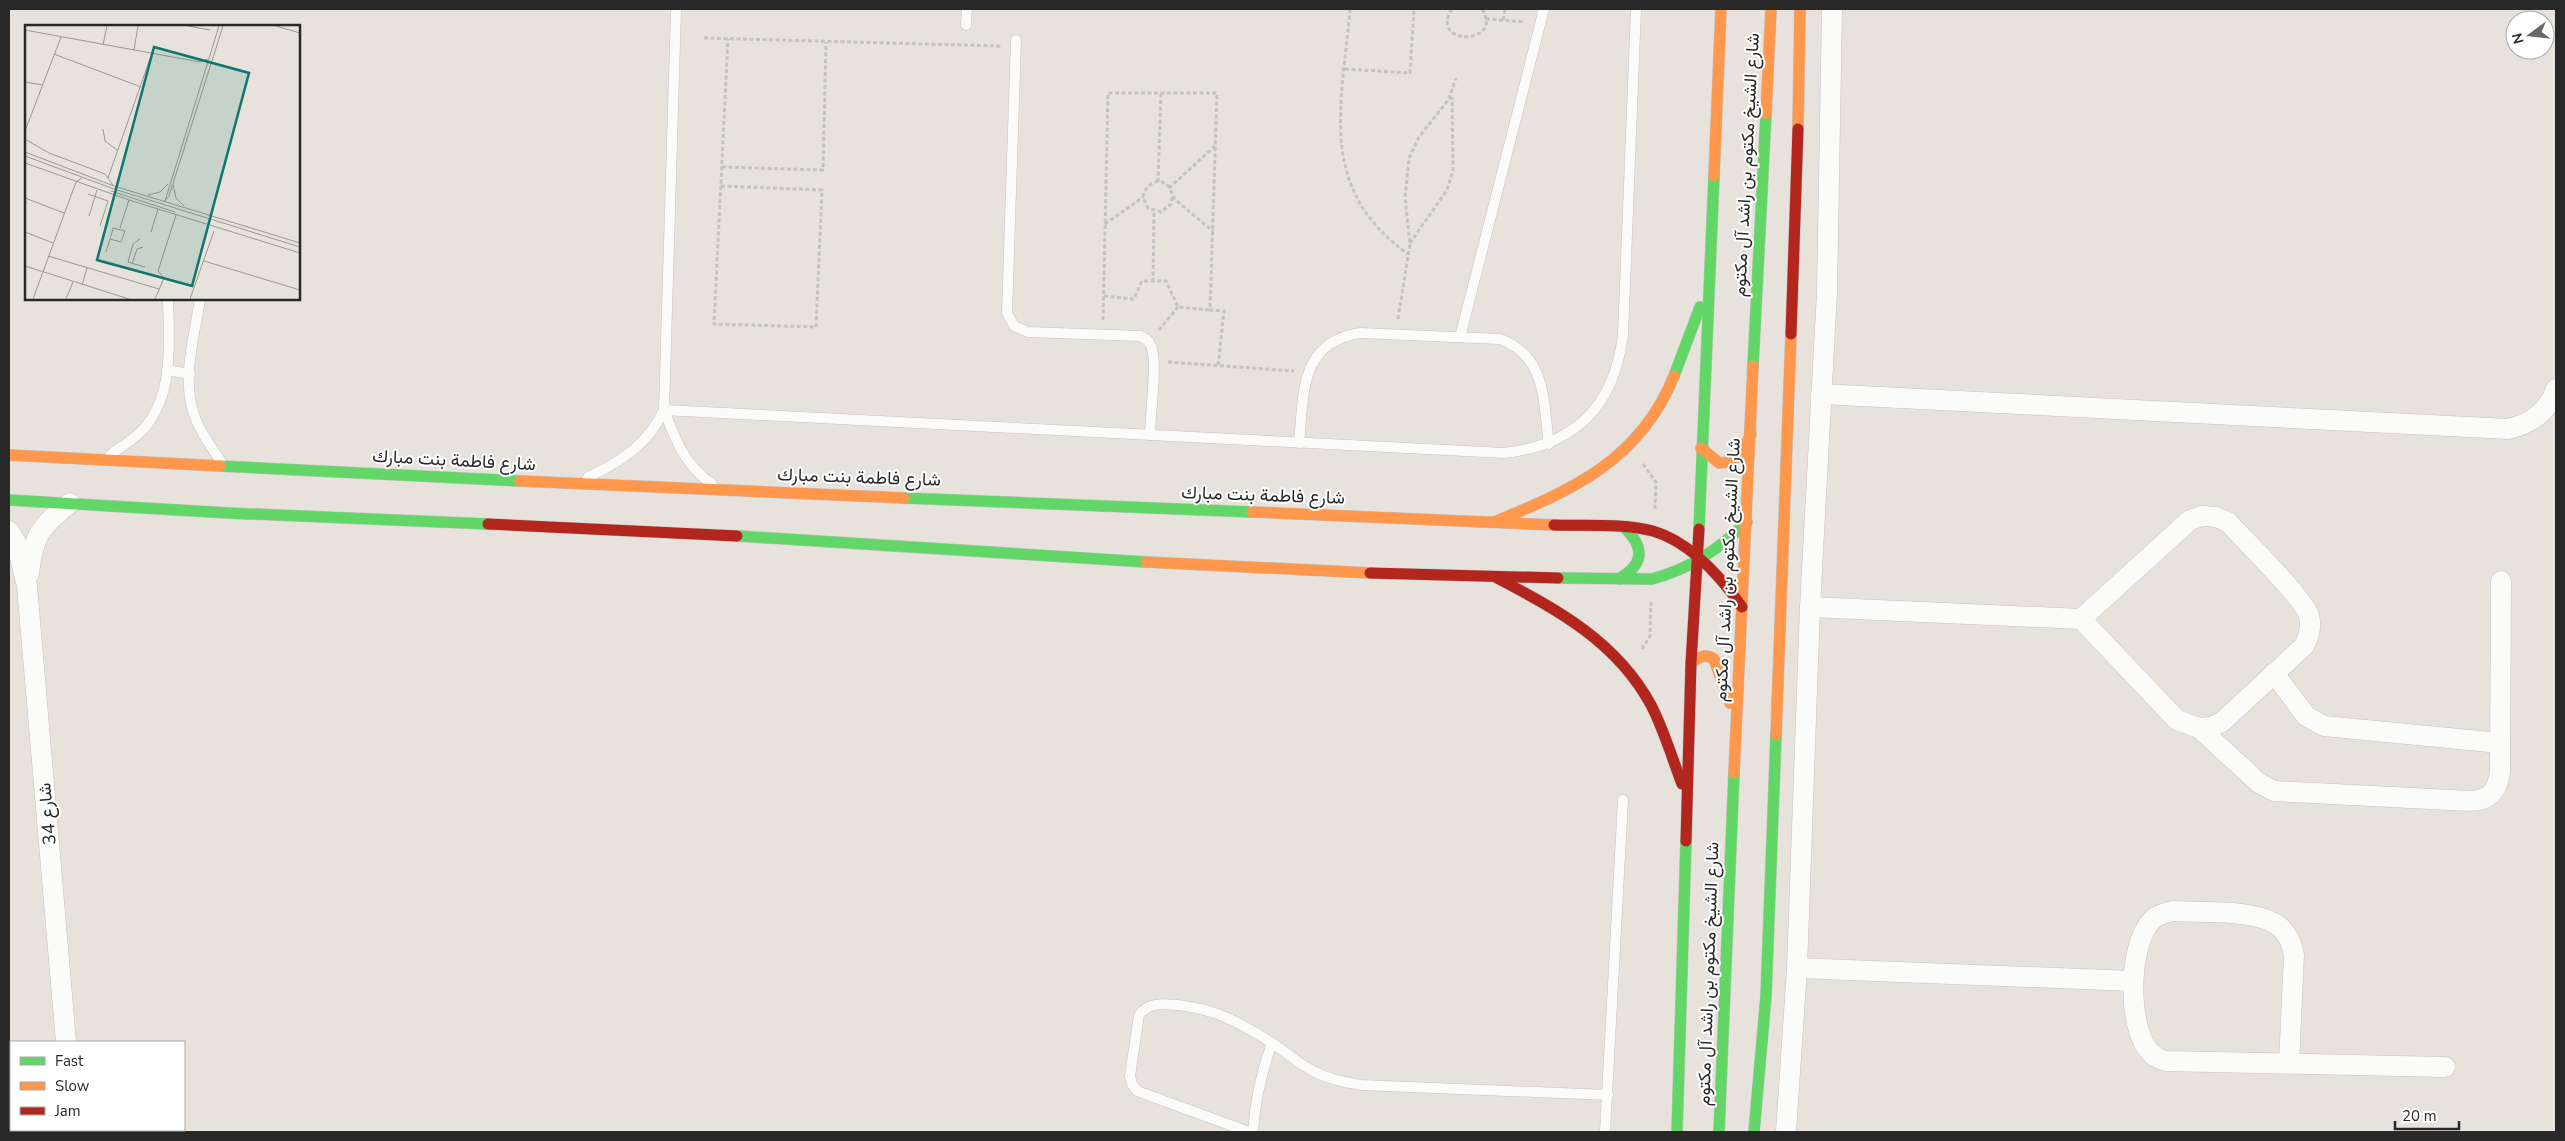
<svg xmlns="http://www.w3.org/2000/svg" width="2565" height="1141" viewBox="0 0 2565 1141" font-family="'Nunito Sans',Vazirmatn,sans-serif">
<style>
.lines{fill:none;stroke-linecap:round;stroke-linejoin:round}
.lane-casing{stroke:#c4c2c2;stroke-width:11}
.street-casing{stroke:#c4c2c2;stroke-width:21}
.fast-casing{stroke:#c4c2c2;stroke-width:12}
.slow-casing{stroke:#c4c2c2;stroke-width:12}
.jam-casing{stroke:#c4c2c2;stroke-width:12}
.path{stroke:#c4c3c3;stroke-width:3;stroke-dasharray:4 2.5;stroke-linecap:butt}
.lane{stroke:#fbfbfa;stroke-width:10}
.street{stroke:#fbfbfa;stroke-width:20}
.fast{stroke:#63d668;stroke-width:11}
.slow{stroke:#ff974d;stroke-width:11}
.jam{stroke:#b3261e;stroke-width:11}
.labels{text-anchor:middle;stroke-width:4;stroke-linejoin:round;paint-order:stroke}
.street-label{font-size:18px;fill:#282828;stroke:#fff}
.inset-road{fill:none;stroke:#9b9894;stroke-width:1}
.view{fill:#0f766e;fill-opacity:0.15;stroke:#0f766e;stroke-width:2.5}
.inset-edge{fill:none;stroke:#282828;stroke-width:2.5}
</style>
<rect width="100%" height="100%" fill="#e7e3dc"/>
<g class="lines">
<defs>
<g id="lane">
<path d="M676,9L664,410C675,439 685,466 712,484"/>
<polyline points="966,25 967,9"/>
<path d="M1016,40L1007,313L1014,326L1028,332L1140,336C1145,338 1149,340 1151,346C1158,361 1150,415 1150,435"/>
<path d="M200,299C195,334 182,376 193,411C198,429 210,445 221,462"/>
<polyline points="1460,337 1544,9"/>
<polyline points="167,370 190,374"/>
<path d="M664,410L1504,453C1576,445 1614,406 1623,335L1636,9"/>
<path d="M1299,443C1304,394 1299,342 1360,333L1500,339C1547,356 1543,402 1549,444"/>
<path d="M110,455C122,446 137,438 146,426C174,392 169,340 168,299"/>
<path d="M588,477C621,462 648,444 664,410"/>
<path d="M1249,1132L1137,1091L1132,1084L1130,1076L1139,1015C1149,1002 1161,1004 1177,1005C1216,1009 1239,1022 1272,1043C1286,1052 1298,1063 1313,1071C1328,1079 1344,1082 1361,1085L1608,1095"/>
<path d="M1253,1132C1255,1100 1261,1073 1272,1043"/>
<polyline points="1605,1132 1623,800"/>
</g>
<g id="street">
<path d="M1821,394L2508,429C2531,424 2548,412 2556,389"/>
<path d="M2202,516L2216,517L2228,522C2243,539 2305,599 2309,616C2312,627 2309,636 2304,646L2222,722L2211,727L2199,728L2177,720L2081,619L2190,520Z"/>
<polyline points="9,531 17,545 27,586 66,1042"/>
<path d="M29,574C33,535 41,526 70,503"/>
<polyline points="1810,607 2081,619"/>
<polyline points="2274,673 2306,716 2324,726 2500,743"/>
<path d="M2199,728L2259,783L2274,791L2470,801C2490,800 2497,792 2500,772L2501,581"/>
<polyline points="1797,968 2133,981"/>
<path d="M2289,1064L2294,955C2292,945 2289,935 2281,928C2259,908 2201,913 2172,911C2165,913 2157,915 2152,920C2128,945 2127,1027 2150,1052C2154,1057 2159,1059 2166,1061L2445,1067"/>
<polyline points="74,1132 79,1132"/>
<polyline points="1786,1132 1797,968 1810,607 1827,292 1832,9"/>
</g>
<g id="fast">
<polyline points="1753,366 1766,114"/>
<polyline points="1674,376 1700,307"/>
<polyline points="220,466 520,481"/>
<polyline points="904,498 1252,512"/>
<polyline points="9,500 228,513 488,524"/>
<polyline points="1699,529 1714,176"/>
<polyline points="737,536 1146,562"/>
<path d="M1558,578L1652,579C1690,569 1719,549 1747,522"/>
<path d="M1619,579C1644,564 1645,548 1625,528"/>
<polyline points="1677,1132 1686,841"/>
<polyline points="1719,1132 1734,773"/>
<polyline points="1754,1132 1766,996 1776,735"/>
</g>
<g id="slow">
<polyline points="1766,114 1771,9"/>
<polyline points="1798,129 1800,9"/>
<polyline points="1714,176 1721,9"/>
<path d="M1701,448L1719,463C1738,463 1744,450 1751,434"/>
<polyline points="9,455 220,466"/>
<polyline points="520,481 904,498"/>
<polyline points="1252,512 1554,525"/>
<path d="M1494,522C1573,490 1640,460 1674,376"/>
<polyline points="1146,562 1370,573"/>
<path d="M1691,663C1699,657 1705,653 1714,659L1730,703"/>
<polyline points="1776,735 1791,334"/>
<polyline points="1734,773 1753,366"/>
</g>
<g id="jam">
<polyline points="1791,334 1798,129"/>
<polyline points="488,524 737,536"/>
<path d="M1554,525C1584,526 1624,523 1653,531C1690,542 1721,577 1742,607"/>
<polyline points="1370,573 1558,578"/>
<path d="M1497,578C1558,610 1617,642 1651,705C1664,730 1672,758 1682,784"/>
<polyline points="1686,841 1691,663 1699,529"/>
</g>
</defs>
<use href="#lane" class="lane-casing"/>
<use href="#street" class="street-casing"/>
<use href="#fast" class="fast-casing"/>
<use href="#slow" class="slow-casing"/>
<use href="#jam" class="jam-casing"/>
<g class="path">
<path d="M1350,9C1342,106 1316,188 1408,254"/>
<path d="M1452,9C1428,47 1505,45 1482,9"/>
<polyline points="1486,19 1525,22"/>
<polyline points="1503,20 1505,9"/>
<polyline points="704,38 1001,46"/>
<polyline points="1345,69 1410,73 1414,9"/>
<polyline points="722,167 823,170 826,42"/>
<polyline points="1158,182 1161,93"/>
<polyline points="721,186 822,190 816,327 714,324 728,39"/>
<polyline points="1169,188 1215,146"/>
<path d="M1172,197L1171,204L1161,212L1148,208L1143,197C1145,185 1159,175 1169,187C1172,192 1172,196 1176,200C1188,211 1201,221 1213,231"/>
<polyline points="1105,224 1143,197"/>
<polyline points="1410,243 1447,190 1453,170 1452,97"/>
<polyline points="1153,282 1154,212"/>
<polyline points="1104,296 1134,299 1142,281 1166,281 1178,307 1210,310"/>
<polyline points="1398,319 1410,244 1405,198 1409,158 1419,137 1449,99 1456,78"/>
<polyline points="1103,320 1108,93 1217,93 1210,310 1224,311 1218,366"/>
<polyline points="1159,330 1178,307"/>
<polyline points="1168,362 1294,371"/>
<polyline points="1643,464 1656,482 1655,509"/>
<polyline points="1642,649 1650,636 1651,602"/>
</g>
<use href="#lane" class="lane"/>
<use href="#street" class="street"/>
<use href="#fast" class="fast"/>
<use href="#slow" class="slow"/>
<use href="#jam" class="jam"/>
</g>
<g class="labels">
<g class="street-label">
<text transform="translate(1746 165) rotate(-87)" y="6">شارع الشيخ مكتوم بن راشد آل مكتوم</text>
<text transform="translate(454 460) rotate(3)" y="6">شارع فاطمة بنت مبارك</text>
<text transform="translate(859 477) rotate(2)" y="6">شارع فاطمة بنت مبارك</text>
<text transform="translate(1263 495) rotate(2)" y="6">شارع فاطمة بنت مبارك</text>
<text transform="translate(1727 570) rotate(-87)" y="6">شارع الشيخ مكتوم بن راشد آل مكتوم</text>
<text transform="translate(47 814) rotate(-95)" y="6">شارع 34</text>
<text transform="translate(1708 974) rotate(-88)" y="6">شارع الشيخ مكتوم بن راشد آل مكتوم</text>
</g>
</g>
<g transform="translate(25 25)">
<rect width="275" height="275" fill="#e7e3dc"/>
<path class="inset-road" d="M163,1L185,5M251,1L275,8M0,5L175,37L183,34M78,20L82,1M109,25L113,1M29,29L116,62M0,57L18,60M78,104L80,116L92,125M0,106L36,12M0,114L24,128L80,149L88,160M0,127L89,161L275,218M0,131L89,164L275,222M0,138L104,175L275,228M83,153L127,28M148,160L151,173L159,181M86,166L150,187M63,169L83,176L75,201M123,170L135,167L143,159M0,173L39,188M140,176L194,1M139,177L144,171L198,1M64,191L72,165M95,203L104,175M0,207L28,218M126,207L133,184M115,214L108,219L103,237L120,242M81,227L85,214L88,204V203L100,206L96,217L85,214M23,231L134,264M179,236L275,265M107,239L112,224L118,222M0,241L104,274M139,253L133,246L151,190M57,260L62,243M8,274L51,157L57,153M41,274L48,257M130,274L139,253L170,261M165,274L189,206"/>
<path class="view" d="M129,22L224,48L167,261L72,235Z"/>
<rect width="275" height="275" class="inset-edge"/>
</g>
<rect width="2565" height="1141" fill="none" stroke="#282828" stroke-width="20"/>
<rect x="10" y="1041" width="175" height="90" fill="#ffffff" stroke="#a9a9a9"/>
<rect x="20" y="1057" width="25" height="8" fill="#63d668" stroke="#a9a9a9"/>
<text x="55" y="1066" font-size="15" fill="#282828">Fast</text>
<rect x="20" y="1082" width="25" height="8" fill="#ff974d" stroke="#a9a9a9"/>
<text x="55" y="1091" font-size="15" fill="#282828">Slow</text>
<rect x="20" y="1107" width="25" height="8" fill="#b3261e" stroke="#a9a9a9"/>
<text x="55" y="1116" font-size="15" fill="#282828">Jam</text>
<g transform="translate(2530 35) rotate(255)"><circle r="24" fill="#ffffff" stroke="#a9a9a9"/>
<path d="M0-4L9 19L0 12L-9 19Z" fill="#6b6967"/>
<text y="-8" font-size="14" font-weight="bold" text-anchor="middle" fill="#282828">N</text>
</g>
<path d="M2395 1121v8h64v-8" fill="none" stroke="#282828" stroke-width="2.5"/>
<text x="2402" y="1121" font-size="15" fill="#282828" stroke="#ffffff" stroke-width="4" paint-order="stroke">20 m</text>
</svg>
